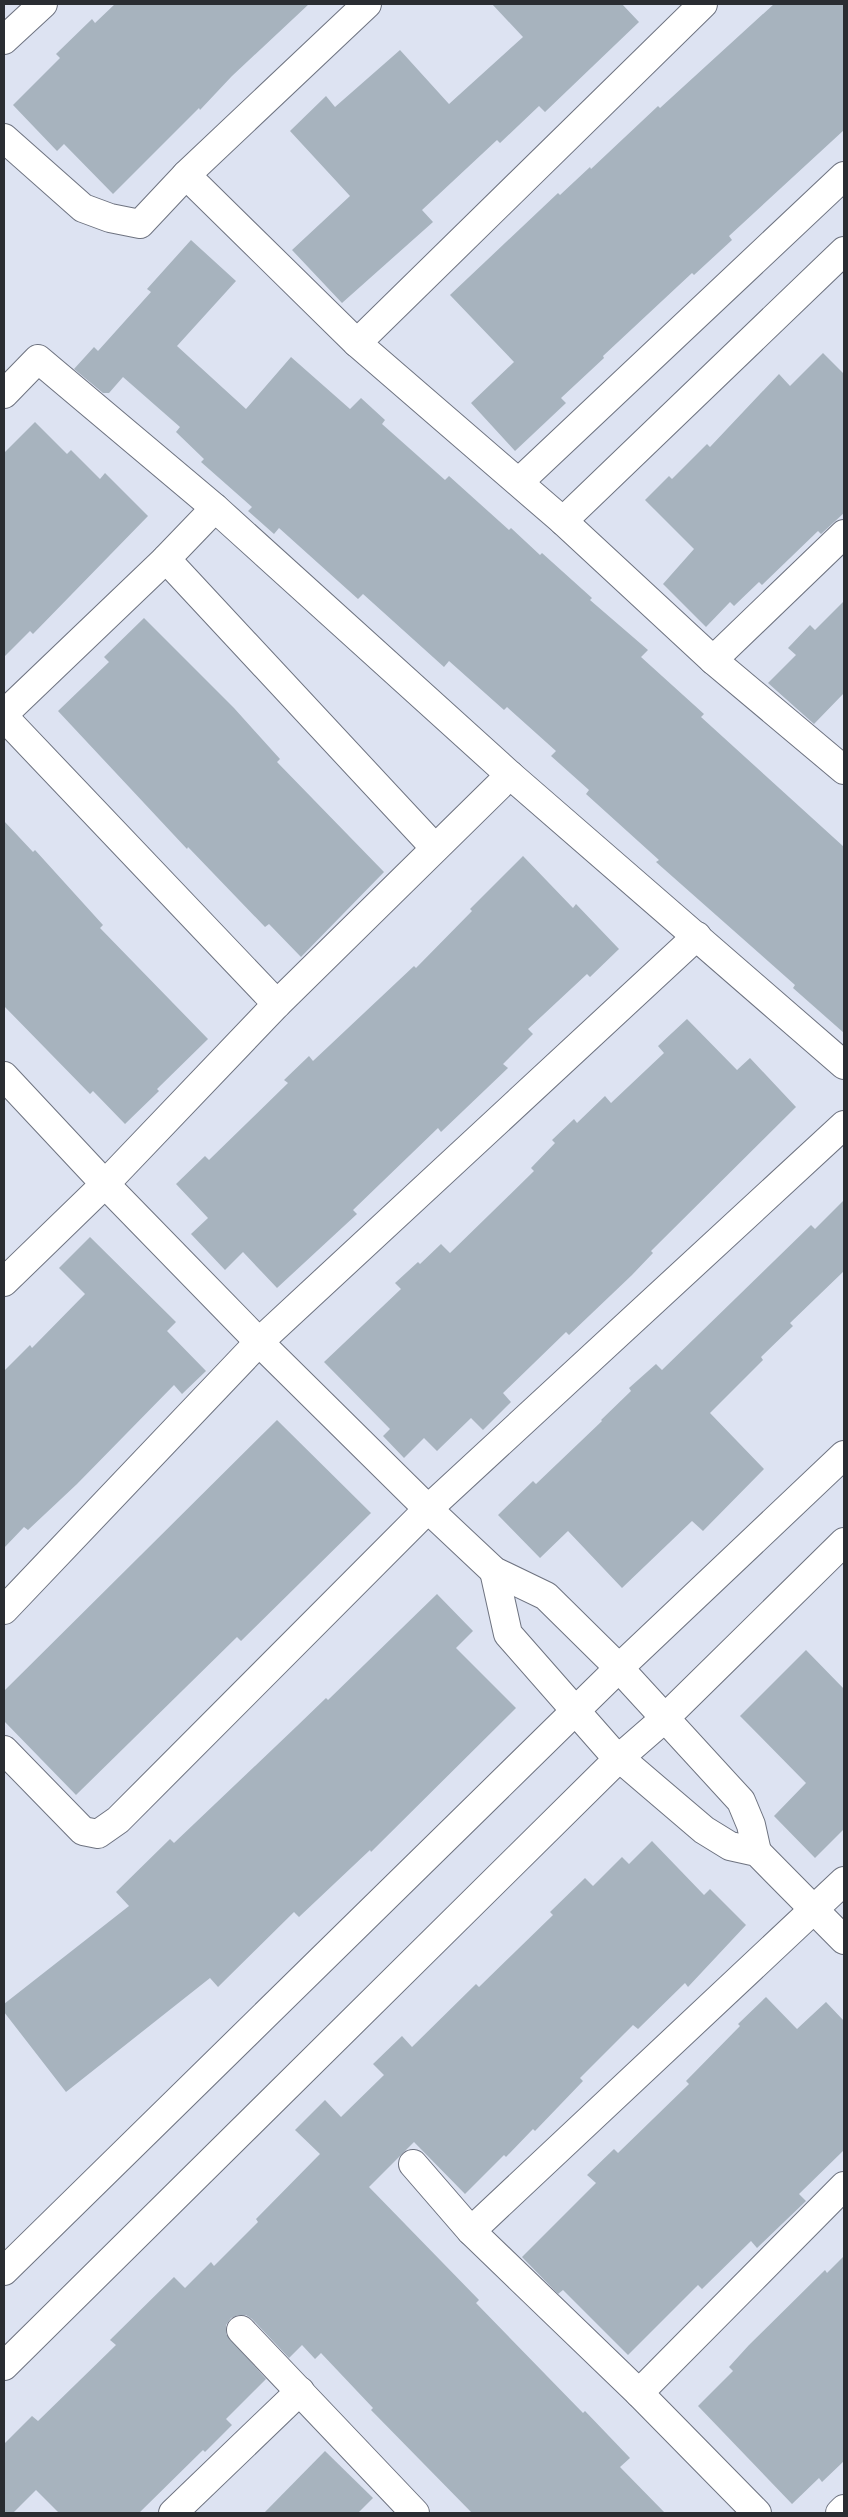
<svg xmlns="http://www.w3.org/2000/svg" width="848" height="2517" viewBox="0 0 848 2517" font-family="'Space Grotesk',sans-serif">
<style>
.building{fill:#a7b3be}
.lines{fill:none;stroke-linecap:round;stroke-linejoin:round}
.street-casing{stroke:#6e7380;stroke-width:30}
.street{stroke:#fff;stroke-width:28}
</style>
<rect width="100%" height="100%" fill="#dde3f2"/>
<g class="building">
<polygon points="115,4 309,4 232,76 200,110 199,108 113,194 64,144 57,151 13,105 60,58 56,54 92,19 95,23"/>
<polygon points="492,4 622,4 639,22 545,112 539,106 500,143 497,140 422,210 433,222 342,303 292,250 350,196 290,131 326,96 335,107 400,50 449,104 523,37"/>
<polygon points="774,4 844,4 844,130 729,236 732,240 694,275 692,273 603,356 604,358 561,398 566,403 515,451 471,403 514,362 450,295 558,193 560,195 590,167 591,169 658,106 660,108"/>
<polygon points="191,240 236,281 177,346 246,409 291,357 350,409 361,398 385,420 382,424 445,480 449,476 509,530 511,528 540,555 542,553 592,598 590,600 648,650 641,657 704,714 701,717 844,847 844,1033 793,988 795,985 656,862 659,860 586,794 589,790 551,756 556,751 507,707 504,710 449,661 444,667 363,594 358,599 279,528 274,534 248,511 252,507 201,462 204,459 176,432 180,427 123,377 109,393 103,393 74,369 94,347 98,351 151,292 147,289"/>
<polygon points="823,353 844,374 844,513 821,534 818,531 762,585 759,582 734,606 730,602 706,627 663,584 694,549 645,500 669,476 672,479 707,444 710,447 779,374 790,386"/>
<polygon points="35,422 67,454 71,450 100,479 105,473 148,516 33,634 30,631 4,657 4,453"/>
<polygon points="844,601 844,693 814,724 768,683 796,655 788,648 810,625 815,630"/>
<polygon points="144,618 234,708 280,759 277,762 384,872 301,957 269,924 265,927 188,847 187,849 58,711 109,662 104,657"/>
<polygon points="4,821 33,852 35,850 103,925 100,928 208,1039 157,1089 159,1091 125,1124 93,1091 90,1094 4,1006"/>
<polygon points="523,856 573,908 576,904 619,949 590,977 587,974 528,1029 533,1034 503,1064 508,1068 441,1132 438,1128 353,1210 357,1214 277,1288 243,1252 225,1270 191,1234 208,1218 176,1184 205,1156 209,1160 288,1083 284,1080 309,1056 313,1061 414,966 416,968 472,911 470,909"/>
<polygon points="687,1019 737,1070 750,1058 796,1107 651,1251 653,1253 632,1275 569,1335 566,1332 503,1393 511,1402 483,1430 471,1418 437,1451 424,1438 404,1458 383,1436 390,1429 324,1362 401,1289 395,1283 418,1262 420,1264 441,1244 450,1253 534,1171 531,1168 555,1143 552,1140 574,1119 577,1123 605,1096 611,1103 664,1053 658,1046"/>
<polygon points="844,1200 844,1271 790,1323 793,1326 761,1357 763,1360 710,1413 764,1469 703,1531 692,1521 622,1588 568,1531 540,1558 498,1515 533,1481 536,1484 602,1421 601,1420 631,1391 629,1388 656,1364 662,1370 811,1225 815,1229"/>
<polygon points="90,1237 176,1322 167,1331 206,1371 182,1394 174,1385 77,1484 28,1530 24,1527 4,1548 4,1371 30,1345 32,1348 85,1294 59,1268"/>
<polygon points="277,1420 371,1513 241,1641 237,1637 76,1795 4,1721 4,1691"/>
<polygon points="437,1594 473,1631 456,1648 516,1708 371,1852 370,1850 299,1917 294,1912 218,1987 210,1978 66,2092 4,2012 4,2004 129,1906 116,1892 170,1839 174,1843 297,1726 326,1698 328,1700"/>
<polygon points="806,1650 844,1689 844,1829 815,1858 774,1816 806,1783 740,1716"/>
<polygon points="652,1841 704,1895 710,1889 746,1925 688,1987 685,1983 638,2029 633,2025 580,2078 583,2081 535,2131 533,2129 506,2157 504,2155 465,2194 414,2142 369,2187 479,2300 476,2303 583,2413 585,2411 630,2458 620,2467 665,2513 472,2513 371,2410 373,2408 321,2353 315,2359 302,2345 289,2358 252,2319 246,2315 238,2315 231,2318 226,2325 226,2334 266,2379 226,2419 232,2425 205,2452 203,2450 139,2513 59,2513 36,2490 13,2513 4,2513 4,2444 32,2416 38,2421 116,2345 110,2340 174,2277 185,2288 211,2262 214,2266 258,2222 256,2219 320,2154 295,2130 325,2100 341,2117 384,2075 373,2064 402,2036 412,2047 476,1984 479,1987 553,1915 550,1912 585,1878 593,1886 622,1857 629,1864"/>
<polygon points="766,1997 797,2029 826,2002 844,2021 844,2150 799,2194 806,2201 783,2223 757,2248 751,2241 702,2289 698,2285 628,2355 563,2290 558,2294 522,2257 596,2183 587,2175 614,2149 618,2153 689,2084 686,2081 740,2026 738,2024"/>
<polygon points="844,2256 844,2461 822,2482 819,2478 792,2504 698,2406 733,2371 729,2367 749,2345 825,2270 827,2273"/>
<polygon points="325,2451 373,2498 358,2513 264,2513"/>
</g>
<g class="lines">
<defs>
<g id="street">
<polyline points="4,40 43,4"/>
<polyline points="4,138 83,208 110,218 140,224 186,175 367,4"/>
<polyline points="186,175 357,343 563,521 713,660 844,770"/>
<polyline points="357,343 703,4"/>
<polyline points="4,394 38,359 215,508 510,775 844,1065"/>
<polyline points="519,482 844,176"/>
<polyline points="563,521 844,251"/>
<polyline points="166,559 435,848"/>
<polyline points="713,660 844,534"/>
<polyline points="4,714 166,559 215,508"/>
<polyline points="4,717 277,1004"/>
<polyline points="4,1076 105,1184 259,1342 428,1509 494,1571 546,1596 619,1668 741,1801 751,1825 757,1852"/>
<polyline points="4,1282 105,1184 277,1004 510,775"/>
<polyline points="494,1571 508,1634 609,1749 704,1830 730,1846 757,1852 844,1940"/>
<polyline points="4,1610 259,1342 697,936"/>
<polyline points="4,1750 83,1831 98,1834 118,1820 428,1509 844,1125"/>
<polyline points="413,2164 471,2231 639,2393 757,2513"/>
<polyline points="471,2231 844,1881"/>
<polyline points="4,2271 619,1668 844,1455"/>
<polyline points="241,2330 415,2513"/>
<polyline points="4,2366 618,1759 664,1719 844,1542"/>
<polyline points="639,2393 844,2186"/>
<polyline points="173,2513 300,2391"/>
<polyline points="840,2513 844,2509"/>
</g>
</defs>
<use href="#street" class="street-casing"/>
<use href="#street" class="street"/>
</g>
<rect width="848" height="2517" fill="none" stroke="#2a2d32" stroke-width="10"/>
</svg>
